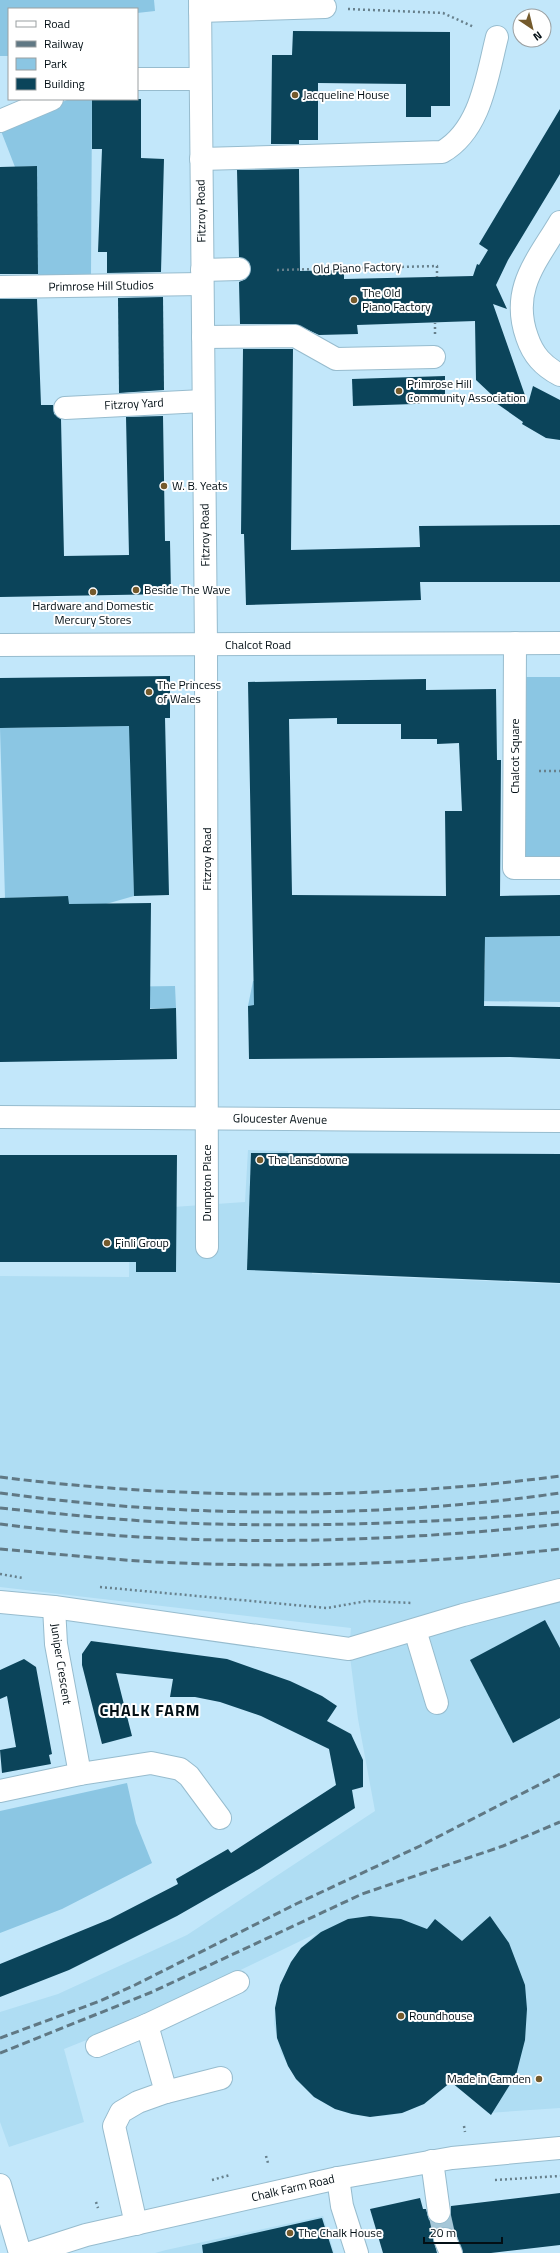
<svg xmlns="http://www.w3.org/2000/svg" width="560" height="2253" viewBox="0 0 560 2253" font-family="'Titillium Web',sans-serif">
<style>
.built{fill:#afddf3}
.green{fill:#8bc6e3}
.building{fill:#0b445a;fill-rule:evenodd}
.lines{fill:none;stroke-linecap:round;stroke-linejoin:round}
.minor-tunnel{stroke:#a5c7d8;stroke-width:22;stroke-dasharray:22 11;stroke-linecap:butt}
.minor-casing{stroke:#97bcce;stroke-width:24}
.major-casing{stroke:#97bcce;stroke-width:24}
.path{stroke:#67808c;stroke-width:2.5;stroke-dasharray:2 3;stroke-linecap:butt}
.minor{stroke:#fff;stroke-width:22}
.major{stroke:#fff;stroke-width:22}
.rail{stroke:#607884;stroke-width:3;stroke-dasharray:8 4;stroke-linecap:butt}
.poi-dot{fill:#745a2c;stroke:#fff;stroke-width:1.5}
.labels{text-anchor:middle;stroke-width:4;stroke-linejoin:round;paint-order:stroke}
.poi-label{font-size:12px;fill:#030f15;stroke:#fff;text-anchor:start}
.street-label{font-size:12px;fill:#030f15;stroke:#fff}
.district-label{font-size:16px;font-weight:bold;letter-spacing:1px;fill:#030f15;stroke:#fff}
</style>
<rect width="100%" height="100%" fill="#c2e7fa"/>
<g class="built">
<polygon points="248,1150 288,1151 289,1228 312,1229 312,1274 560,1284 560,2108 488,2113 464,2092 465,2090 453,2080 424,2104 402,2113 385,2116 351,2114 335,2109 314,2097 296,2079 281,2053 274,2024 275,2008 280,1985 291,1962 301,1948 317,1933 144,2017 64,2049 84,2122 9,2147 0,2122 0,2012 58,1994 187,1935 375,1811 358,1719 349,1649 351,1628 0,1587 0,1276 129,1277 130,1210 245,1202"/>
<polygon points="323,2216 334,2253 155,2253 166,2250"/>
</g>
<g class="green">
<polygon points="0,0 154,0 155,11 137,13 137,9 9,9 9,56 0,56"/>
<polygon points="69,99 92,99 91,277 38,282 37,166 15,167 1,131"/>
<rect x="525" y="677" width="35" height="179"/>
<polygon points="130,726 134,896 106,904 109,987 175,986 176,1008 0,1011 70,978 68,896 5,898 0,728"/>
<polygon points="560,936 560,1002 319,999 248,1006 253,981 293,980 331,969 485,970 485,937"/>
<polygon points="127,1783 136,1823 152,1863 62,1909 0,1933 0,1811"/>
</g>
<g class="building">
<polygon points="293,31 450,32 450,106 431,106 431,117 406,117 406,84 318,83 318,140 299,140 299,144 271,144 272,55 292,55"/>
<polygon points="92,99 141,99 141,158 164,159 161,272 107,273 107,252 98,252 102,149 92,149"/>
<polygon points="560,109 560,174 508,260 496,285 507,309 493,304 528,404 533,386 560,400 560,440 546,438 522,424 523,422 496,403 492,395 476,380 475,321 357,325 358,334 319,335 295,324 240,324 239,282 246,279 251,269 249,262 239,257 237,170 299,169 300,271 344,270 344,279 473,276 477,264 479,265 488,250 479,244"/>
<polygon points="37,166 38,274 0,274 0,167"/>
<polygon points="163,297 164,390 119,393 118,298"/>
<polygon points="0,299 37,299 41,405 53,405 54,414 61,419 64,556 129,555 126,417 163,416 165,541 170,541 171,594 0,597"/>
<polygon points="243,349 293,349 291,550 420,547 419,526 560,525 560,582 420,582 421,600 246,605 244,534 241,534"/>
<polygon points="445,376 445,403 353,406 352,379"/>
<polygon points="170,676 170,718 165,718 169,895 134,896 129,726 0,728 0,678"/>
<path d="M426,679V690L496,689L497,760H501L500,896L560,895V936L485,937L484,1006L560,1007V1059L510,1057L249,1059L248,1006L254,1005L248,682ZM337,718V724H401V739H437V744L459,743L462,811H445L446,896L292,895L289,719Z"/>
<polygon points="68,896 69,904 151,903 150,1009 176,1008 177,1059 0,1062 0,898"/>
<polygon points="251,1153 560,1154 560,1283 247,1270"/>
<polygon points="0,1155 177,1155 176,1272 136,1272 136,1262 0,1262"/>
<polygon points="545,1620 560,1648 560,1718 513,1743 470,1660"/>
<polygon points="91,1641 227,1659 290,1681 322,1696 337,1706 327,1721 351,1734 363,1760 363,1787 352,1790 355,1808 259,1869 177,1916 69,1970 0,1997 0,1964 110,1919 178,1884 176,1879 228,1849 231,1853 336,1785 329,1749 261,1716 220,1702 195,1697 170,1697 173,1679 116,1673 132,1736 102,1744 82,1665 82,1654"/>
<polygon points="24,1659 36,1667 52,1754 49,1755 51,1764 2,1773 0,1750 16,1747 7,1696 0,1699 0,1670"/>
<polygon points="370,1916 401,1919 427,1929 435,1919 462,1941 490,1916 509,1943 525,1985 527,2009 525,2040 516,2075 491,2115 451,2082 424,2104 402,2113 370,2117 352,2114 335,2109 314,2097 296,2079 288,2066 277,2038 275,2008 280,1985 291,1962 301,1948 321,1932 348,1919"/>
<polygon points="560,2193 560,2245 491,2253 463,2253 456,2234 452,2229 446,2227 435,2231 433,2237 437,2253 383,2253 370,2209 420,2198 423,2209 426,2209 429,2220 440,2224 446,2222 450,2217 451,2206"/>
<polygon points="322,2218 333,2253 203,2253 202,2245"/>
</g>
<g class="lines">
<polyline class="minor-tunnel" points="439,2212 445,2239"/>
<defs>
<g id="minor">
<polyline points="200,0 206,645 207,1247"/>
<polyline points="200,11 325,7"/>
<polyline points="137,79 200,79"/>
<polyline points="0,121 52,99"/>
<path d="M201,159L442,152C481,130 487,76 497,37"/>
<path d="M560,222C537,261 510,289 527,337C533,355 543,366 560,375"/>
<polyline points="202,270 239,269"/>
<polyline points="0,287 202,284"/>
<polyline points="203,337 295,336 336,359 434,357"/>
<polyline points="65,408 203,401"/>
<polyline points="515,643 514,868 560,868"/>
<polyline points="0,645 560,643"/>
<polyline points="0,1117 560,1121"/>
<polyline points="0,1602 54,1607 349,1649 463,1615 560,1590"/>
<polyline points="54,1607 56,1644 80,1774"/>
<polyline points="415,1630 437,1703"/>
<polyline points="0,1791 80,1774 151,1763 180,1769 189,1776 220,1818"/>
<polyline points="147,2025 238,1982"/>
<polyline points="97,2046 147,2025 166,2092 138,2102 121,2112 114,2126 136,2224"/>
<polyline points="166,2092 221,2078"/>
<polyline points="432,2161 439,2212"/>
<polyline points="338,2178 342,2206 357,2253"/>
<polyline points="0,2185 20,2253"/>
<polyline points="445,2239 451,2253"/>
</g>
<polyline id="major" points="30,2253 86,2235 338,2178 452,2158 560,2148"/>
</defs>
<use href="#minor" class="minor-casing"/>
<use href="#major" class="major-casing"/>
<g class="path">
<polyline points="348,9 443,13 474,27"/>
<polyline points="277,270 437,266 437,277"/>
<polyline points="435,334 435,323"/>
<polyline points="539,771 560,771"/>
<polyline points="0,1574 23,1578"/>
<polyline points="100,1587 327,1608 367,1601 413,1603"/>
<polyline points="464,2126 465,2132"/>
<polyline points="266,2156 268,2163"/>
<polyline points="212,2180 230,2175"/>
<polyline points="495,2180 560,2176"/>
<polyline points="96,2202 98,2208"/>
</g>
<use href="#minor" class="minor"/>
<use href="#major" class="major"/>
<g class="rail">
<path d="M0,1477C181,1500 379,1500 560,1476"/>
<path d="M0,1493C182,1518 378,1519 560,1493"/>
<path d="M0,1508C72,1515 144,1523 217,1524C331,1527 446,1522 560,1512"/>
<path d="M0,1524C186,1548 374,1544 560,1524"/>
<path d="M0,1549C60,1554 120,1561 180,1563C307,1568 434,1563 560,1549"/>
<polyline points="0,2038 100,2001 135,1985 296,1904 420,1846 560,1774"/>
<polyline points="0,2053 152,1992 362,1894 503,1846 560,1822"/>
</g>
</g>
<g class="poi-dot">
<circle cx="295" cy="95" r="4"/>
<circle cx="354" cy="300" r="4"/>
<circle cx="399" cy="391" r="4"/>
<circle cx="164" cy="486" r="4"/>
<circle cx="136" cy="590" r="4"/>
<circle cx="93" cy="592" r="4"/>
<circle cx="149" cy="692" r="4"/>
<circle cx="260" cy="1160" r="4"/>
<circle cx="107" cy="1243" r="4"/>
<circle cx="401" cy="2016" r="4"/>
<circle cx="539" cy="2079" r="4"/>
<circle cx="290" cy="2233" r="4"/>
</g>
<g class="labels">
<g class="poi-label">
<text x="303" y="99">Jacqueline House</text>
<text x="362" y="297">The Old<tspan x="362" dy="14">Piano Factory</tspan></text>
<text x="407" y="388">Primrose Hill<tspan x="407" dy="14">Community Association</tspan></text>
<text x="172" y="490">W. B. Yeats</text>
<text x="144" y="594">Beside The Wave</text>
<text x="93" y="610" text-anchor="middle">Hardware and Domestic<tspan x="93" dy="14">Mercury Stores</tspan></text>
<text x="157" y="689">The Princess<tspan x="157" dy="14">of Wales</tspan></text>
<text x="268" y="1164">The Lansdowne</text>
<text x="115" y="1247">Finli Group</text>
<text x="409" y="2020">Roundhouse</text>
<text x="531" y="2083" text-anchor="end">Made in Camden</text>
<text x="298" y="2237">The Chalk House</text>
</g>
<g class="street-label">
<text transform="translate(201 211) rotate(-91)" y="4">Fitzroy Road</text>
<text transform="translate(357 268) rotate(-2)" y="4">Old Piano Factory</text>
<text transform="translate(101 286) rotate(-1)" y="4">Primrose Hill Studios</text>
<text transform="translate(134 404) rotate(-3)" y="4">Fitzroy Yard</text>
<text transform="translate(205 535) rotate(-91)" y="4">Fitzroy Road</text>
<text x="258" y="649">Chalcot Road</text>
<text transform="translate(515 756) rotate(-90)" y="4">Chalcot Square</text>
<text transform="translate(207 859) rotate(-90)" y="4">Fitzroy Road</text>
<text transform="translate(280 1119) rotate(1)" y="4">Gloucester Avenue</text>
<text transform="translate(207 1183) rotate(-90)" y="4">Dumpton Place</text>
<text transform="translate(61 1664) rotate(81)" y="4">Juniper Crescent</text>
<text transform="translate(293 2188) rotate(-13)" y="4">Chalk Farm Road</text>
</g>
<g class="district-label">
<text x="150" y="1716">CHALK FARM</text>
</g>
</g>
<rect x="8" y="8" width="130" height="92" fill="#ffffff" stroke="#9a9fa1"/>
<rect x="16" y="21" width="20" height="6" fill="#ffffff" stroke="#9a9fa1"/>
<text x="44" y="28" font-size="12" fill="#030f15">Road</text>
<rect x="16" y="41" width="20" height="6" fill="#607884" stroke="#9a9fa1"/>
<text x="44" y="48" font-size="12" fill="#030f15">Railway</text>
<rect x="16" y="58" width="20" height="12" fill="#8bc6e3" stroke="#9a9fa1"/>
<text x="44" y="68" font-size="12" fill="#030f15">Park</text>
<rect x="16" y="78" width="20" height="12" fill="#0b445a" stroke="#9a9fa1"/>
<text x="44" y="88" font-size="12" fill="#030f15">Building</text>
<g transform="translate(532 28) rotate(145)"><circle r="19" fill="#ffffff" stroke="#9a9fa1"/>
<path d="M0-3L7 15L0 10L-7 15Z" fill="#745a2c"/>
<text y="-6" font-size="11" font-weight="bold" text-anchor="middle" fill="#030f15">N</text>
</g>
<path d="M424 2237v6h78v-6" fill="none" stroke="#030f15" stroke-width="2"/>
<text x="430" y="2237" font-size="12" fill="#030f15" stroke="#ffffff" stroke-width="3" paint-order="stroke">20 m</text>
</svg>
